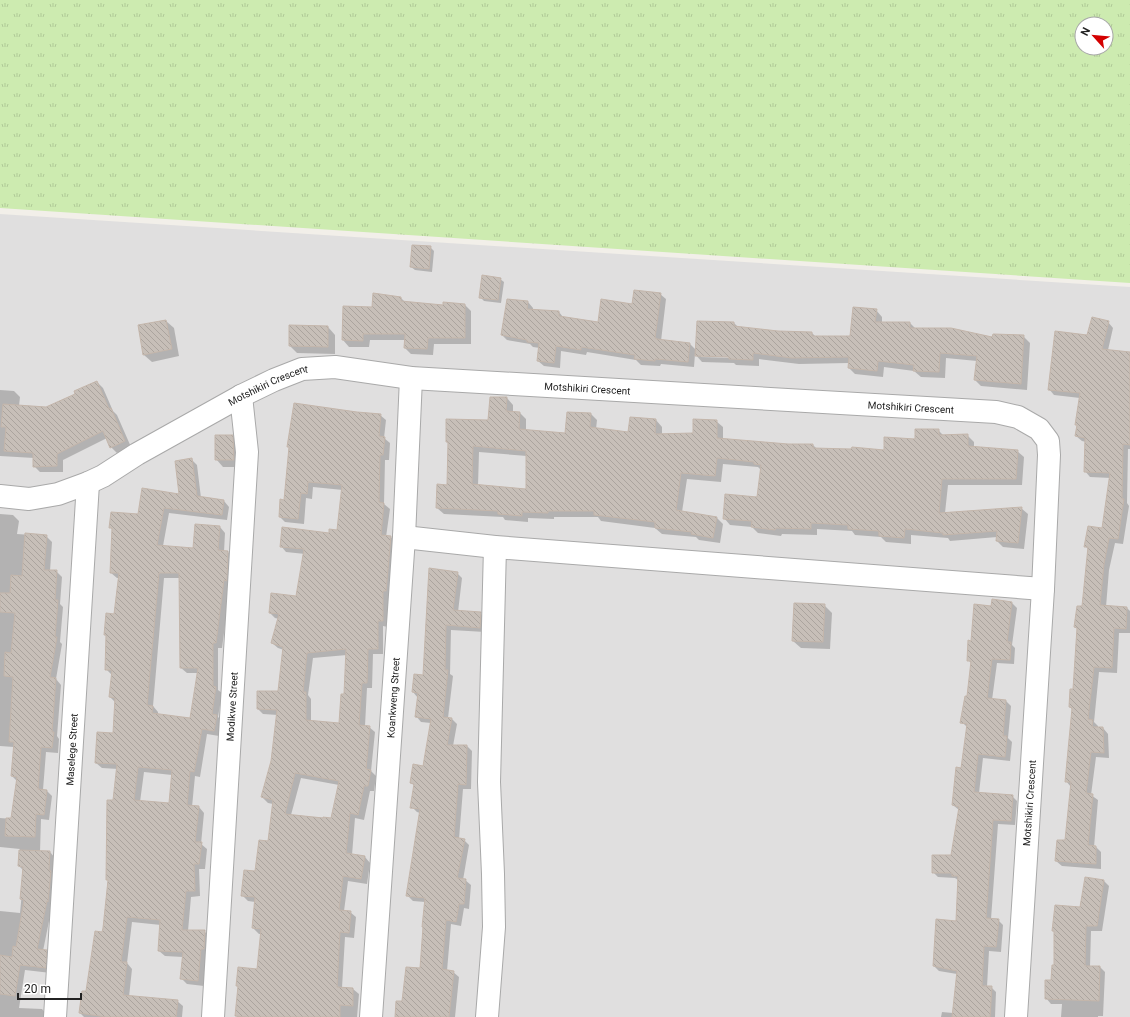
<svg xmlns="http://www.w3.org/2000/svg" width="1130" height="1017" viewBox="0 0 1130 1017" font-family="Roboto,sans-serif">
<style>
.residential{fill:#e0dfdf}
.grass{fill:url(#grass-tufts);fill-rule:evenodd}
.shadow{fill:#0003;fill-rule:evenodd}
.building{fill:url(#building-back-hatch);stroke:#c4b6ab;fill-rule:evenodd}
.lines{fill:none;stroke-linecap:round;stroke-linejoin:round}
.minor-casing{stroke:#a9a9a9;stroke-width:24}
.minor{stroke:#fff;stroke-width:22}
.labels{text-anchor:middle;stroke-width:3;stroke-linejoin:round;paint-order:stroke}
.street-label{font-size:10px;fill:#222;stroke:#fff}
</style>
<defs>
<pattern id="grass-tufts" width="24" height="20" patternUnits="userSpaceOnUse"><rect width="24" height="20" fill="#cdebb0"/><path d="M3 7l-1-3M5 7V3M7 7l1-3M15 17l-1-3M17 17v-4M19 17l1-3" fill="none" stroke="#b0c997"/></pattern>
<pattern id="building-back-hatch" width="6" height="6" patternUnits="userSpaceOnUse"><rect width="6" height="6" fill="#c7bfb8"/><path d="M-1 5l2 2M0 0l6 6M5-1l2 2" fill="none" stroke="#aba49e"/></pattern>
</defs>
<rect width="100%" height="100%" fill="#f2efe9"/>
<polygon class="residential" points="0,214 1130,287 1130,1017 0,1017"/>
<path class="grass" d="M0,0H1130V283L0,208ZM1082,24H1106V48H1082Z"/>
<g class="shadow">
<polygon points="430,247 434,251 432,272 415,270 411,267"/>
<polygon points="500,279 504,282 501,303 484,301 480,297"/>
<path d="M660,294L666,299L661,341L690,344L696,350L734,323L738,327L778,332L812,333L816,337H851L876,310L882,317V323H910L916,329L993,338L1023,336L1030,343L1027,390L981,386L975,380L977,361L946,358L945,378L921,377L914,371L884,367L883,377L855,374L849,368V363L799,364L759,359V366L736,365L734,363L702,362L695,354L694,367L661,364L660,366L641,365L636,360L587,352L586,355L561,351L560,368L544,366L538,361L540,348L533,347L530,344L507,340L502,335L528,302L533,308V310L559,312L563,317L599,323L633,305ZM701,355L734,356V358L701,357Z"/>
<polygon points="401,298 405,302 444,306 465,305 471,311 471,344 434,344 433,355 411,354 405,348 405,340 370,340 369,347 349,347 343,340 344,307 373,308"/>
<polygon points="166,321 174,328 179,356 152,362 144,355"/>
<polygon points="1108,322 1113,328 1108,350 1130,353 1130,449 1128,449 1127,503 1129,506 1123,544 1115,543 1109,570 1106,607 1127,608 1130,611 1130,633 1119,633 1117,673 1099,672 1094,722 1098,726 1098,728 1103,728 1108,734 1109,758 1096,757 1091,795 1098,800 1094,847 1096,847 1101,852 1101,869 1062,866 1056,861 1066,841 1071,787 1066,781 1073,710 1070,707 1074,690 1078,629 1076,627 1083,607 1089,550 1085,546 1103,529 1111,478 1090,477 1085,471 1086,442 1082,441 1076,436 1078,426 1076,424 1080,398 1054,395 1049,389 1088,336"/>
<polygon points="328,327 335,335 335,354 297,353 290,346"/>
<polygon points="97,382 103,388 113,411 117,415 131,447 117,453 111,447 107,438 63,460 63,472 40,472 34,466 34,458 0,456 0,390 14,391 20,397 19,406 47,408 76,395"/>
<path d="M507,398L513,405V412L520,413L526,419V431L566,434L591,414L597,420L596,429L629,433L631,418L656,420L662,427V435L694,434L716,421L723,427V439L788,445H813L817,449L884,451L938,430L944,436L967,435L974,442V448L1017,451L1024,457L1022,485H948L945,513L1021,508L1028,514L1024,549L1003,547L997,541V537L950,541L948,538L911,535V544L886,542L881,537L855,535L852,531L817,529V535L782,534L781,536L758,533L752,527L730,525L724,518L758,498L761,470L758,467L723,464L721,482L687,479L682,512L716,517L723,524L720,543L699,540L696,537L662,534L655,528L601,521L598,517H554V519L528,518V522L505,520L503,517L444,514L437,508L448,486L449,444L447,442L489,421ZM479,452L527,456V491L478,486Z"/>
<path d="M357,413L380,415L386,420L384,438L390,443L389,460H385L384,504L390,509L386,537H391L396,543L391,596H388V627L383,626V654H373L372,688H367L365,726L369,727L375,732L371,771L376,776L374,791H370L364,820L355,818L352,855L365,857L370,863L367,884L348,881L344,911L350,912L356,917L354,938L345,937L342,988L353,989L359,994L357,1017H237L236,1015L239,987L237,986L258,970L261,934H259L253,928L255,902L248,901L242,895L256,872L269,842L273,804L268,803L262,797L272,761L278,715L263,714L258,709L279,692L284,650L278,648L272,643L279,619L275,618L270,613L297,597L305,554L286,552L281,546L338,531L343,490L313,487L312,499L306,498L304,524L285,522L280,517L285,501ZM347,655L345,696L340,724L311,722V699L308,695L313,658ZM301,778L339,785L332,819L291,815Z"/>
<polygon points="232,436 240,444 241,467 223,467 216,459"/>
<path d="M191,459L197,465L201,498L224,501L229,507L227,520L169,513L163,546L194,549L220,527L225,533L224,552H228L234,558L222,648H218V690L222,693L218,717L222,721L219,736L207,734L200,777L195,776L192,807H199L204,813L201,844L207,849L205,869H199L200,896L191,897L188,931H204L210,937L207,954L204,986L187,984L181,978L183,957L165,956L159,951L161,925L132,922L127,963L132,969L129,997L177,1001L183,1006L182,1017H84L80,1013L103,934L109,882L107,879L118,769L102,768L96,763L114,734L116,703L110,697L112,675L106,669L107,636L105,635L115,615L119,578H117L111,573L113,530L110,527L181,495ZM164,578H180L181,668L187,673H198L191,719L158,715V712L153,706ZM144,772L172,775L170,805L140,802Z"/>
<polygon points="0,514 13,515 19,521 17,534 46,536 52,542 50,571 56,571 62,577 60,604 63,607 60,642 62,644 56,679 61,685 57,736 59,739 58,753 46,752 43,790 47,791 52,796 49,820 41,819 40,852 50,852 55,858 52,906 43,951 46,951 52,957 51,973 25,970 19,1008 42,1009 47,1015 47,1017 0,1017 0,911 20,913 24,871 19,866 20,849 0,847 0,818 12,819 17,781 12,776 14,747 0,746"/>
<polygon points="457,573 462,578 458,612 480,613 486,619 485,632 451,630 450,674 453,676 448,718 452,719 457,724 453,746 467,746 472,751 471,789 463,789 459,839 464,840 469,845 463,880 465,880 471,885 469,909 464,908 461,926 451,924 447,971 453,972 459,977 455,1017 396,1017 421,969 424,928 423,927 425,902 413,901 407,895 420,813 417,812 412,807 415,786 411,783 424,767 431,723 421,722 416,716 418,698 413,692 424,676"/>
<polygon points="1012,603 1017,608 1012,645 1015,648 1014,664 997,663 992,700 1006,701 1011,706 1008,738 1012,742 1010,761 983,758 979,793 1012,796 1017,801 1015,825 998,824 991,919 998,920 1003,925 1001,952 989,951 987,987 991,987 996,992 995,1017 941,1017 942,1012 953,1013 957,974 939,971 934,966 957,922 958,880 955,878 938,877 933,872 952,856 959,810 953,805 961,769 968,728 962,722 968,698 972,664 968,660 972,642 992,607"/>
<polygon points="824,605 832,613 830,649 801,648 793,641"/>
<polygon points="1086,878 1104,881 1109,886 1102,931 1091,931 1090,967 1100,967 1105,972 1103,1016 1098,1016 1098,1017 1061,1017 1062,1004 1051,1004 1046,998 1052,981 1055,966 1055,933 1053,931 1081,908"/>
</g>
<g class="building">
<polygon points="412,245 431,246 429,269 410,267"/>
<polygon points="482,275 501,278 498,300 479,298"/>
<polygon points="634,290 661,293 655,338 657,339 690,343 688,362 655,359 655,361 634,359 635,355 581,347 581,350 556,346 554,363 537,361 539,343 527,342 527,340 501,335 507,299 528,301 527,309 559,311 559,316 598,322 601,299 632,304"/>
<polygon points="373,293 401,297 401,301 443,305 443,302 465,304 465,338 428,338 427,349 404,348 405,334 363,334 363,341 342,340 343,306 372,307"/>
<polygon points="853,307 877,309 875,322 910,322 910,328 951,328 992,337 993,334 1024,335 1021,384 974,380 977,356 940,353 939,372 913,371 914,365 878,361 877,371 848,368 849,357 792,358 753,353 753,360 729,359 729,357 695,356 697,321 734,322 734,326 778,331 812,332 812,336 850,336"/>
<polygon points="1092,317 1109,321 1102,349 1130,352 1130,445 1123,444 1122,499 1124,499 1118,539 1109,538 1104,564 1100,605 1127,607 1126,629 1114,628 1112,668 1094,667 1088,719 1093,720 1092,727 1103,727 1104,753 1091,752 1086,793 1093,794 1088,845 1096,846 1096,864 1055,861 1057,840 1065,840 1071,782 1065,782 1072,708 1069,707 1070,689 1073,689 1077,628 1074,627 1077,606 1082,606 1088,547 1084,547 1088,526 1102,528 1110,473 1084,472 1085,438 1075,436 1077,425 1075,425 1080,393 1048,390 1055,331 1087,335"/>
<polygon points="166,320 172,349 143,355 138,325"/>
<polygon points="289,325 328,326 328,347 289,346"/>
<polygon points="97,381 109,409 111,408 125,441 110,448 103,431 57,454 57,466 33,467 33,453 4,451 6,427 1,427 3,404 46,407 75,394 74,391"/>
<path d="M490,397H507L506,411L520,412L519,429L565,433L567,412L591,413L590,427L628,432L630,417L656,419L655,434L693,433V419L717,420V438L788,444H813V448L851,449L852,447L884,450V437L915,439V429H939V435L968,434V446L1018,450L1016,479H942L939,513L1022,507L1018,543L996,541L997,531L943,535V533L905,529L904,538L879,536V531L848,529V525L811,523V529L776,528L775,530L751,527L752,521L723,519L725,494L757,497L761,465L754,464V462L717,458L715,476L681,473L676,510L717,517L713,538L691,534L692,532L655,528V522L594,515V511H548V513L522,512V516L498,514V511L436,508L437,484L447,485L448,442H446V419L488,420ZM473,446L526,451V489L472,484Z"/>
<path d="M294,403L357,412L381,414L379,436L385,437L383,455H380L379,502L384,503L381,535L391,536L386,591H383V621H378V649H368L367,683H362L359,725L370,726L366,769L371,770L368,786H364L358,815L350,813L346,853L365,856L361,879L343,876L339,910L351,911L349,933L340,932L337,987L353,988V1006L340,1005V1017H246L235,1016L238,986H236L238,967L257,969L261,929L252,928L255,897L241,896L244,870L255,871L259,840L268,841L273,800L261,797L271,761L277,710L257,709V691H278L283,647L271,643L279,614L269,613L271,593L296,596L304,549L280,547L282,527L329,533V529L337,530L342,485L308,482L307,494L301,493L298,519L279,517L280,499L284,500L289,447H287ZM346,649L344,694H341L339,723L306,720V692H303L307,653ZM295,773L339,781L331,818L323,817V818L285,814Z"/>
<polygon points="215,435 233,435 234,460 215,460"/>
<path d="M192,458L197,496L224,500L222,515L164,508L157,545L193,548L195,524L220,526L218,550L228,551L227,581L224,580L216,643H213V686L216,687L212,714L217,715L214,731L202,729L194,772L190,771L187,805L199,806L195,842H202L199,864H194L195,891H186L182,930H205L204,949H201L198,981L180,979L183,952L158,951L160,920L127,917L121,962H127L123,995L178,1000L176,1017H106L79,1013L82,991H86L95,931L102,932L103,928L108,880H106L107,800H113L117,764L95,763L97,732L113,733L115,698L109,697L112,670H105L106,635H104L106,613L114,614L119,573H110L112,528H109L111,512L138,514L142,488L179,494L175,461ZM159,573H179L180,668H198L190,718L152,713L153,706L147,705ZM138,767L172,770L169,803L134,800Z"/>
<polygon points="25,533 47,535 44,570 57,570 55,600 58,600 55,637 57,637 50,677 56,678 52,732 54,732 52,748 41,747 38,789 47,790 44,815 36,814 35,837 5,836 6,818 11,818 17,777 11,776 14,742 9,742 13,677 4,676 5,652 11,653 15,613 0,612 0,593 10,593 11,575 22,576"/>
<polygon points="429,568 458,572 453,610 481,612 480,628 446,625 445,670 448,670 443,717 452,718 447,745 467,745 466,785 458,784 454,837 465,839 457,878 466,879 464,904 459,904 456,922 446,920 442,969 454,971 449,1017 395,1017 396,1001 402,1001 406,967 420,968 423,927 422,927 425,898 406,896 420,809 410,808 414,784 410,783 413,764 423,766 431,719 415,717 418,693 412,692 414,674 423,675"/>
<polygon points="992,599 1012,602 1007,642 1011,642 1010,660 992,659 987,698 1006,700 1003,736 1007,736 1005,757 978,754 974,792 1013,795 1011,821 993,820 986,918 999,919 996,947 984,946 982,986 992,986 990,1017 952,1017 957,971 933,966 936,919 956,921 958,876 952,876 952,873 932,873 932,855 951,855 959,807 952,805 956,767 961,768 967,724 960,723 965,696 967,696 971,661 967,661 968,640 971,641 974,604 991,606"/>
<polygon points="794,603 825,604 823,642 792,641"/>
<polygon points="19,850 50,851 49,870 51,871 48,902 47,901 37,949 47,950 46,968 20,965 15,996 0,994 0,955 12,957 13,946 16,947 24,900 20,899 23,867 18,866"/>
<polygon points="1085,877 1104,880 1097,926 1086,926 1085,966 1100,966 1099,1001 1045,999 1045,980 1051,980 1052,965 1054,965 1054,931 1052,931 1055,905 1080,907"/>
</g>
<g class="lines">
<defs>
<g id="minor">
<path id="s1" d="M0,496L29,499L58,494L88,483L103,476L137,454L241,396L274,380L302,369L335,367L411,378L996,412L1018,417L1039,429L1048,441L1049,455L1043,589L1016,1017"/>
<polyline points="404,537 495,547 1043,589"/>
<path id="s2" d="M55,1017L88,483"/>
<path id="s3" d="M213,1017L247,452L241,396"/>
<path id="s4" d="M371,1017L404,537L411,378"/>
<polyline points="487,1017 494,927 493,874 489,782 495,547"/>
</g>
</defs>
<use href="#minor" class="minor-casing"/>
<use href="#minor" class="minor"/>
</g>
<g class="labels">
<g class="street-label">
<text dy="4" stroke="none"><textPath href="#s1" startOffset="296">Motshikiri Crescent</textPath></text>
<text dy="4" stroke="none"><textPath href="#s1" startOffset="620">Motshikiri Crescent</textPath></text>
<text dy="4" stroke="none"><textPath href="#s1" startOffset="944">Motshikiri Crescent</textPath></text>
<text dy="4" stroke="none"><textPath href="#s4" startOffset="320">Koankweng Street</textPath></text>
<text dy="4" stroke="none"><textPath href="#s3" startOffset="311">Modikwe Street</textPath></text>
<text dy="4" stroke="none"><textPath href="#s2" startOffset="268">Maselege Street</textPath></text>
<text transform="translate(1029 803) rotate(-86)" y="4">Motshikiri Crescent</text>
</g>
</g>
<g transform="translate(1094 36) rotate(297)"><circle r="19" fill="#ffffff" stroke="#a7a7a7"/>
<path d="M0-3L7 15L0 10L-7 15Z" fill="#d40000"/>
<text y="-6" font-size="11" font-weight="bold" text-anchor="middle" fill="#222222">N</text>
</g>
<path d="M18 993v6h63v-6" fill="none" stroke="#222222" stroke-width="2"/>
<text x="24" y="993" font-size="12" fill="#222222" stroke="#ffffff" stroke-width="3" paint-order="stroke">20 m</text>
</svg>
